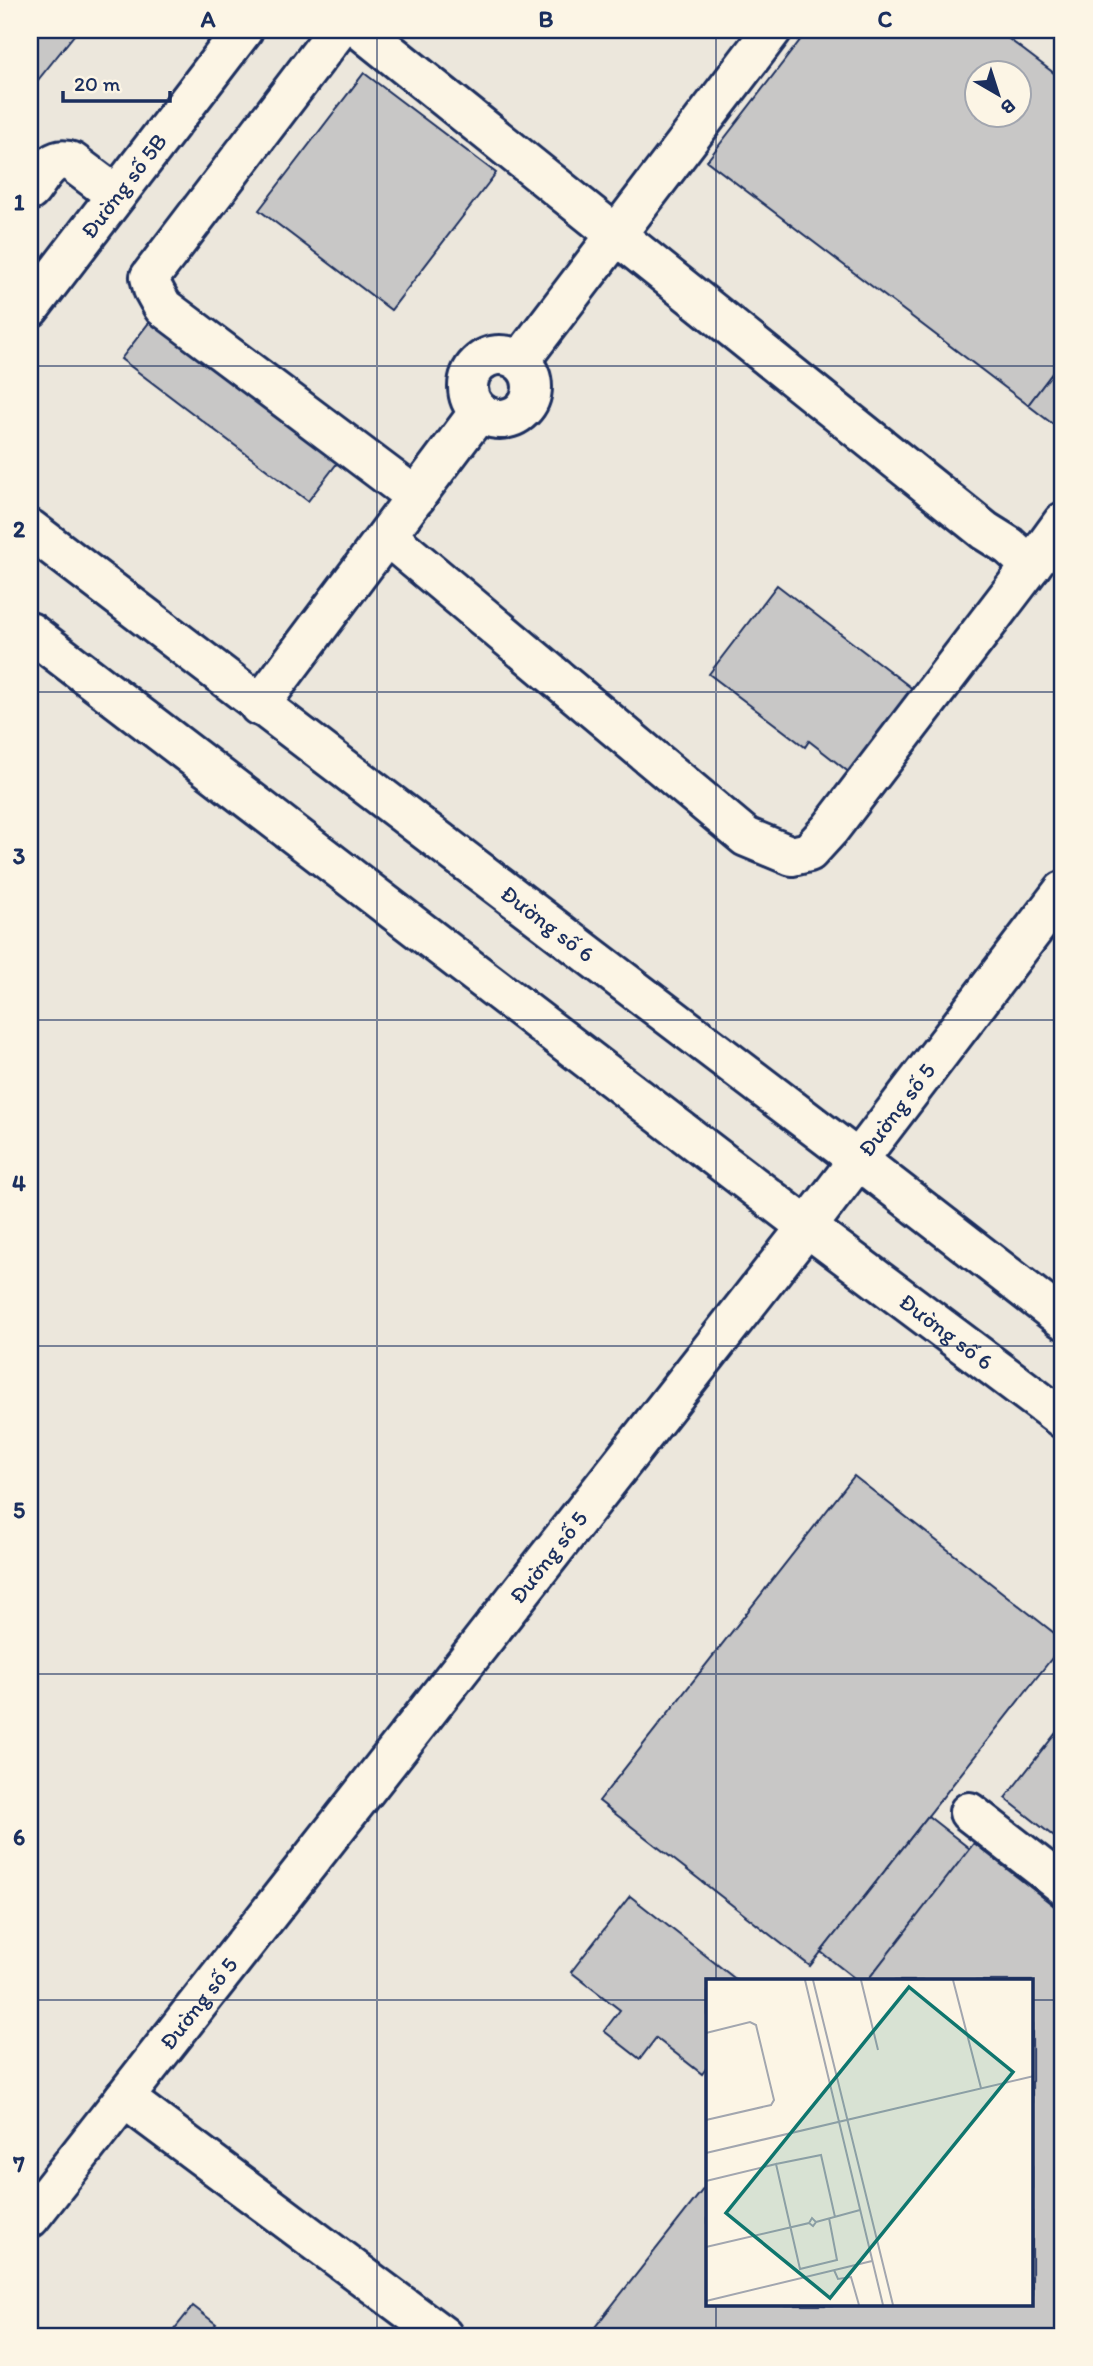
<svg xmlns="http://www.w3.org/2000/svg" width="1093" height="2366" viewBox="0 0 1093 2366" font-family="Itim,sans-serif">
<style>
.built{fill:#ece7dc;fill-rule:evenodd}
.building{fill:#c8c7c6;stroke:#1b2f5e;stroke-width:2;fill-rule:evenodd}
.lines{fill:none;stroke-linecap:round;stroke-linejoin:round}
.minor-casing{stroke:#1b2f5e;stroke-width:44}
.minor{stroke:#fcf5e5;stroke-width:38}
.grid{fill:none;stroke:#1b2f5e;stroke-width:2;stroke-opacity:0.55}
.labels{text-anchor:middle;stroke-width:5;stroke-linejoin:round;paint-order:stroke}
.street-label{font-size:23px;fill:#1b2f5e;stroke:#fcf5e5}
.inset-road{fill:none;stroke:#a2a6af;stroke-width:2}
.view{fill:#0f766e;fill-opacity:0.15;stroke:#0f766e;stroke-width:3.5}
.inset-edge{fill:none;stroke:#1b2f5e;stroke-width:3.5}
.neatline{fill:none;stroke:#1b2f5e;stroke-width:2.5}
.grid-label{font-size:23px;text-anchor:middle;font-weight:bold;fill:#1b2f5e}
</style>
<rect width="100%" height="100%" fill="#fcf5e5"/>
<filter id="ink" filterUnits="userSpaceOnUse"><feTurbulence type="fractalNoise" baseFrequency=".0143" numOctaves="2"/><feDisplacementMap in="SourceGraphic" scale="14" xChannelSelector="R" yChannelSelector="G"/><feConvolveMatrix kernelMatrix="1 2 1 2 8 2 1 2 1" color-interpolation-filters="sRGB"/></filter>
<g filter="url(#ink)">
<path class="built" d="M30,30H1063V2336H30ZM978,74H1020V116H978ZM708,1981H1032V2305H708Z"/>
<g class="building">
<polygon points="30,30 78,30 30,90"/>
<path d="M808,30H997L1063,80V359L1028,405L707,161ZM978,74H1020V116H978Z"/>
<polygon points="364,73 496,173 391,310 259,210"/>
<polygon points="151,320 338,462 308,501 121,359"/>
<polygon points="1063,359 1063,432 1028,405"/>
<polygon points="777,585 914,690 850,773 809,741 805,747 709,674"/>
<polygon points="854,1476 1063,1640 1063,1644 810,1966 599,1801"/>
<polygon points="1063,1724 1063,1844 1005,1798"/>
<polygon points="928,1816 970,1849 867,1981 858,1981 821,1952"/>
<polygon points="974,1843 1063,1913 1063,2336 588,2336 708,2183 708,2305 1032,2305 1032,1981 867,1981"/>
<polygon points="630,1896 738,1981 708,1981 708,2066 702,2074 656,2038 640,2059 604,2031 620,2010 571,1972"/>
<polygon points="193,2306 216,2324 207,2336 169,2336"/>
</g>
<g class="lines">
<defs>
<g id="minor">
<polyline points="338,30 150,277 153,289 163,307 416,497"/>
<polyline points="361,30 985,531 1009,546 1031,566 1063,522"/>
<path d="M30,191C42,176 51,154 72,162L116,195"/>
<path id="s1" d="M30,308L243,30"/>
<circle cx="500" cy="387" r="32"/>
<polyline points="520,361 772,30"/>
<path id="s2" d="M30,529L858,1160L1063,1319"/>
<polyline points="387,536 746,837 792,856 809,852 830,829 1031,566"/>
<path id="s3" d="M30,632L807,1227L1063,1419"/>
<polyline points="259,706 479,412"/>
<polyline points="969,1812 1063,1885"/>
<polyline points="124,2098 443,2336"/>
<path id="s4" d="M30,2218L807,1227L1063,891"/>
</g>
</defs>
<use href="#minor" class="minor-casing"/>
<use href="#minor" class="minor"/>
</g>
</g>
<path class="grid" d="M377,30V2336M716,30V1981M30,366H1063M30,692H1063M30,1020H1063M30,1346H1063M30,1674H1063M30,2000H708M1032,2000H1063M716,2305V2336"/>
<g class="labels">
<g class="street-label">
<text dy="8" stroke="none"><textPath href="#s1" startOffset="154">Đường số 5B</textPath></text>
<text dy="8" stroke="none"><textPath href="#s2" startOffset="651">Đường số 6</textPath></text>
<text dy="8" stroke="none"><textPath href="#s4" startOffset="1407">Đường số 5</textPath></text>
<text dy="8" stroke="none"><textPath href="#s3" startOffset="1153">Đường số 6</textPath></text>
<text dy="8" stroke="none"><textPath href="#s4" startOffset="840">Đường số 5</textPath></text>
<text dy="8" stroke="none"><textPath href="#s4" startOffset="273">Đường số 5</textPath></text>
</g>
</g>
<g transform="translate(706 1979)">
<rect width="327" height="327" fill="#fcf5e5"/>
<path class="inset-road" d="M99,1L177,326M107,1L187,326M155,1L172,71M247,1L275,109M0,54L44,43L50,46L68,121L65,126L0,141M0,174L328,97M70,185L115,176L129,238M0,202L70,185L94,290L131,281L123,239M110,243L154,231M0,268L103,244L106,239L110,243L107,247L103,244M128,291L132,300L145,298L153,326M0,322L166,282"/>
<path class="view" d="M203,8L307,93L124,319L20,234Z"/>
<rect width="327" height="327" class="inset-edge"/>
</g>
<rect width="1093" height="2366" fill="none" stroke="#fcf5e5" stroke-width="77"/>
<g transform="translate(998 94) rotate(141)"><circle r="33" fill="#fcf5e5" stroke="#a2a6af" stroke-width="2"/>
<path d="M0-5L12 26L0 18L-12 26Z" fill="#1b2f5e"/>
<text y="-10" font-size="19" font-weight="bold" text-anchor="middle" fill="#1b2f5e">B</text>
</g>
<path d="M63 91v10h107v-10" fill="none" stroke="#1b2f5e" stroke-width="3.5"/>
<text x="74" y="91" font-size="21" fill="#1b2f5e" stroke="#fcf5e5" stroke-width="5" paint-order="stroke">20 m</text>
<rect x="38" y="38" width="1016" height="2290" class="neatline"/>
<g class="grid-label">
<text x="208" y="27">A</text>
<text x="546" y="27">B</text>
<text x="885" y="27">C</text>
<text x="19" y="210">1</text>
<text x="19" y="537">2</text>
<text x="19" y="864">3</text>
<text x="19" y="1191">4</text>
<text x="19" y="1518">5</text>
<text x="19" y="1845">6</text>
<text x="19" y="2172">7</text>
</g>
</svg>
